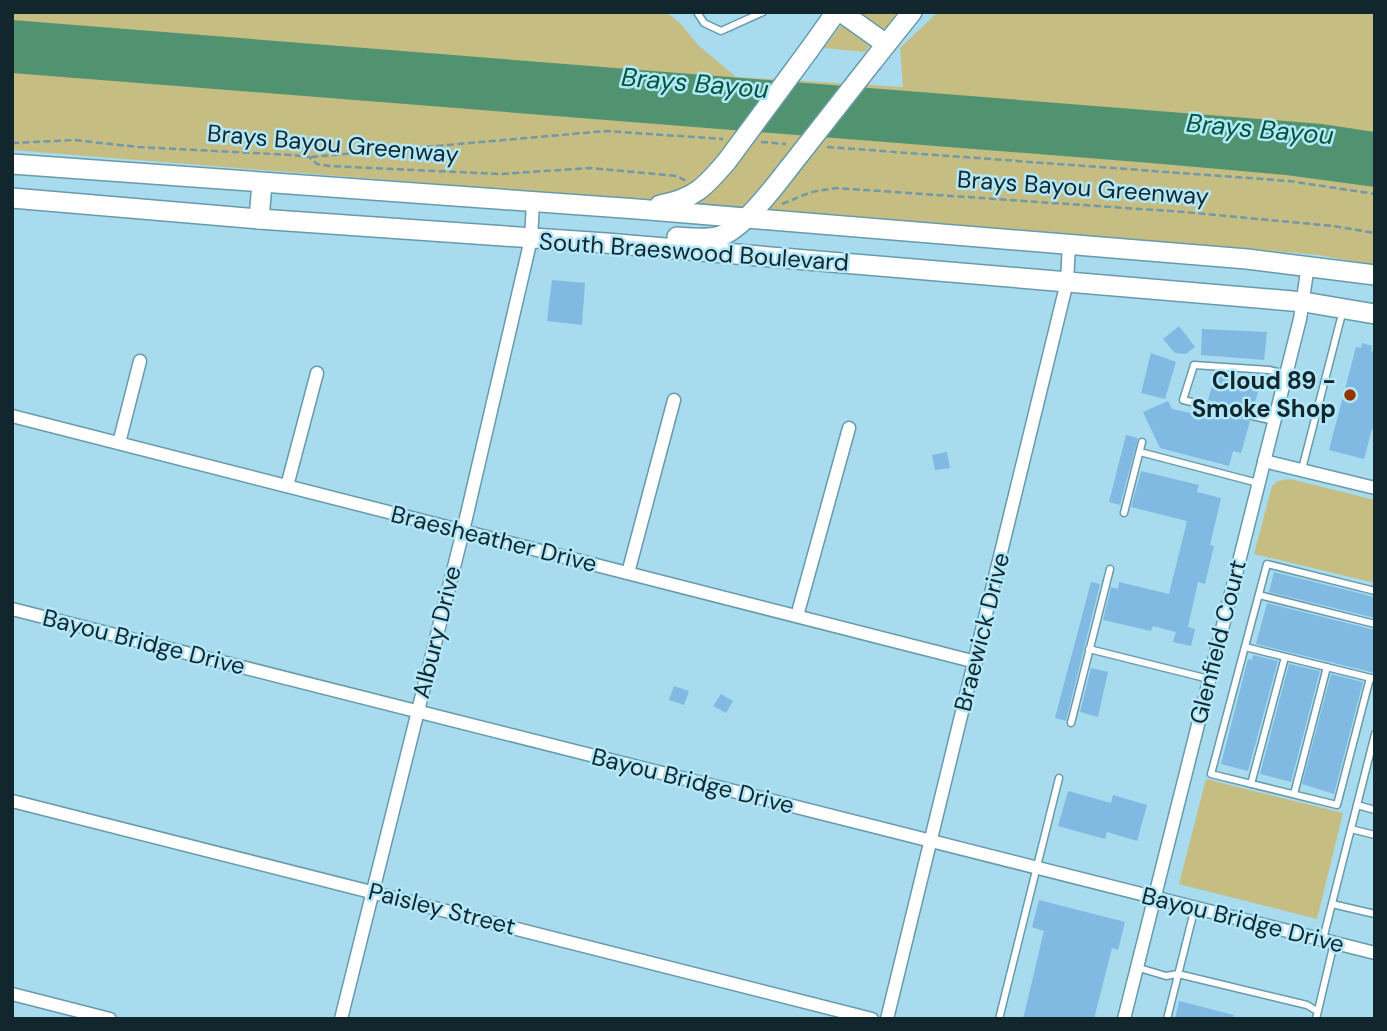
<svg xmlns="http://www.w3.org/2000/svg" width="1387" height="1031" viewBox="0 0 1387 1031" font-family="'DM Sans',sans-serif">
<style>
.green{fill:#c6bd83}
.water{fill:#519271}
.building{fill:#80b9e2}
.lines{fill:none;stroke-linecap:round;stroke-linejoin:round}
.lane-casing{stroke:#679aaa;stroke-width:9}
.street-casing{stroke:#679aaa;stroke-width:15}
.secondary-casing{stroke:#679aaa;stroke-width:22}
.path{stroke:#7199a7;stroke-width:2.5;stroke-dasharray:7 3.5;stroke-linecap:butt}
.lane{stroke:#fff;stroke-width:6}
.street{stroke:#fff;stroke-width:12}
.secondary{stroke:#fff;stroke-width:19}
.secondary-bridge-casing{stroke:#679aaa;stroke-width:22;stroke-linecap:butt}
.secondary-bridge{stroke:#fff;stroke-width:19}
.poi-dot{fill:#983301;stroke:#b3e8fa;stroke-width:2.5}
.labels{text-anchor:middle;stroke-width:5;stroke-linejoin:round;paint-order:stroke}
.street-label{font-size:24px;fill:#12272d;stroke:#b3e8fa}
.poi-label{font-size:24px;font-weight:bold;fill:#12272d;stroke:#b3e8fa;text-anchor:end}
.water-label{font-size:26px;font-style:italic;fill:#005636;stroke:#b3e8fa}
</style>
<rect width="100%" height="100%" fill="#a7dbed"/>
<g class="green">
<polygon points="12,12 666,12 680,23 698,45 736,77 903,87 900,48 938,12 1375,12 1375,265 1318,255 1231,247 12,150"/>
<polygon points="858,12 902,12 884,30"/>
<polygon points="841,25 870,46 865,52 824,48"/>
<polygon points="1290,479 1375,500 1375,583 1254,554 1272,486 1278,481"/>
<polygon points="1206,779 1343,813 1317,919 1179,884"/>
</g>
<polygon class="water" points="12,20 1322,124 1375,132 1375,187 1286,175 1151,163 12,73"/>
<g class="building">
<polygon points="552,280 585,283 582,325 547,321"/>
<polygon points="1179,326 1195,347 1186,354 1175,353 1163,339"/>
<polygon points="1202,329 1267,332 1264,360 1201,355"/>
<polygon points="1362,343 1372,346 1371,351 1375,352 1375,430 1372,429 1364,459 1329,450 1356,347 1361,348"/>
<polygon points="1151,353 1176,362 1165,399 1141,393"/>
<polygon points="1216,373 1260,384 1253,410 1208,400"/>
<polygon points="1168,401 1172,409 1204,416 1205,411 1250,421 1241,453 1233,451 1229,466 1160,448 1143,412"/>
<polygon points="1126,435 1138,438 1120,505 1109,502"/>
<polygon points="947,452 950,468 935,470 932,455"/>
<polygon points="1141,471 1199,485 1197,492 1221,498 1210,545 1214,546 1205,584 1198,582 1188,627 1195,629 1191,646 1173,642 1176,632 1153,626 1151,631 1103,620 1111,587 1118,589 1119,582 1169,594 1187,521 1131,507"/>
<polygon points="1274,572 1375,597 1375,618 1269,592"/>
<polygon points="1091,582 1100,584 1066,721 1055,718"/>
<polygon points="1267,603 1375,630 1375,673 1256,644"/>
<polygon points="1253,655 1278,661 1248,771 1221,764 1248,659 1252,660"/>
<polygon points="1289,664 1320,671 1291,782 1260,774"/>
<polygon points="1091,668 1108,672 1098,717 1080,712"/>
<polygon points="1331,674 1363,682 1334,794 1302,784"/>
<polygon points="674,686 689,691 684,705 669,700"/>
<polygon points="721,694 733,701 726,713 713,706"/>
<polygon points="1068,791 1111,803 1113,795 1147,805 1137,841 1107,832 1105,839 1058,826"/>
<polygon points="1039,900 1125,922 1118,950 1112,948 1094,1019 1023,1019 1044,931 1032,927"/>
<polygon points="1179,1001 1234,1015 1233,1019 1175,1019"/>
</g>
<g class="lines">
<defs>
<g id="lane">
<polyline points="697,12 704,23 721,31 763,12"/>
<polyline points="1278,404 1317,414"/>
<polyline points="1274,421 1183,400 1194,365 1269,370 1286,374"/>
<polyline points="1140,452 1258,483"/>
<polyline points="1302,469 1343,310"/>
<polyline points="1124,513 1142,442"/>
<polyline points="1259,595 1375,624"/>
<polyline points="1245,647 1375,679"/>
<polyline points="1089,649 1209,679"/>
<polyline points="1370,678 1337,805 1211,774 1267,564 1375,591"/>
<polyline points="1071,723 1110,569"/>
<polyline points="1251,784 1285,657"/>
<polyline points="1294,794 1327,667"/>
<polyline points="1357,805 1375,810"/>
<polyline points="1351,829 1375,835"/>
<polyline points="1332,904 1375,914"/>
<polyline points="1323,939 1375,734"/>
<polyline points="1136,967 1166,976 1178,974 1307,1005 1317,1011"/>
<polyline points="999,1019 1059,778"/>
<polyline points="1167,1019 1195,907"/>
<polyline points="1316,1019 1334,943"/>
</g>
<g id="street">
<polyline points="12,416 976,662"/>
<polyline points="119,443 140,361"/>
<polyline points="1264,461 1375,488"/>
<polyline points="287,486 317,373"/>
<polyline points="628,573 674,400"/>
<polyline points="12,609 1375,953"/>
<polyline points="797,616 849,428"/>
<polyline points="12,801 872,1019"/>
<polyline points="12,994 110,1019"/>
<polyline points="341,1019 463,531 531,239 533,203"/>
<polyline points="887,1019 1067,282 1069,244"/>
<polyline points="1124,1019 1300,319 1308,265"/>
</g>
<g id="secondary">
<polyline points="841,12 886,44"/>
<polyline points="809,50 836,12"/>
<polyline points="873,61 912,12"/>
<polyline points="12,164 637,209 1247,259 1375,275"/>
<polyline points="12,198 259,219 606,243 1304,302 1375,314"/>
<path d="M660,205C694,199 705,187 727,161"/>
<polyline points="259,219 262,183"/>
<path d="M677,237C691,238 707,240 720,236C741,231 776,185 789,168"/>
</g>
</defs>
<use href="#lane" class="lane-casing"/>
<use href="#street" class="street-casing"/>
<use href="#secondary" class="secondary-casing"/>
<g class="path">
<polyline points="761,142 786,144"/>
<polyline points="12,143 74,140 138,147 292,155 309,157 317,164 329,166 500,174 590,168 677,176 686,181"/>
<polyline points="827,147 1289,181 1375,194"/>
<polyline points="311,157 606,131 723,139"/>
<polyline points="782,204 811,192 836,188 1184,212 1333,226 1375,233"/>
</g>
<use href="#lane" class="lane"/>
<use href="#street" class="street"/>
<use href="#secondary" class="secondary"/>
<defs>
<g id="secondary-bridge">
<polyline points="727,161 809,50"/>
<polyline points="789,168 873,61"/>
</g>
</defs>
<use href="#secondary-bridge" class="secondary-bridge-casing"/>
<use href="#secondary-bridge" class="secondary-bridge"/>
</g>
<circle class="poi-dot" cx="1350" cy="395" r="7"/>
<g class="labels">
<g class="street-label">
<text transform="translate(333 144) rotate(5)" y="8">Brays Bayou Greenway</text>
<text transform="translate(1083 188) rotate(4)" y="8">Brays Bayou Greenway</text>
<text transform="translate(694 252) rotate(4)" y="8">South Braeswood Boulevard</text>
<text transform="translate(494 539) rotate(14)" y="8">Braesheather Drive</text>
<text transform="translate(437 632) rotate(-76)" y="8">Albury Drive</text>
<text transform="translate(982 632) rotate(-76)" y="8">Braewick Drive</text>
<text transform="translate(144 642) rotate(14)" y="8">Bayou Bridge Drive</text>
<text transform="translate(1218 642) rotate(-76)" y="8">Glenfield Court</text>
<text transform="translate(693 781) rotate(14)" y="8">Bayou Bridge Drive</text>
<text transform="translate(442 909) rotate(14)" y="8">Paisley Street</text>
<text transform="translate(1243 920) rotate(14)" y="8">Bayou Bridge Drive</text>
</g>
<g class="poi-label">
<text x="1336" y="389">Cloud 89 -<tspan x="1336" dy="28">Smoke Shop</tspan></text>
</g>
<g class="water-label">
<text transform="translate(695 83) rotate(5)" y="9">Brays Bayou</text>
<text transform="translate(1260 129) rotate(5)" y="9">Brays Bayou</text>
</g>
</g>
<rect width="1387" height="1031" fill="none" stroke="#12272d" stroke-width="28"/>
</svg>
